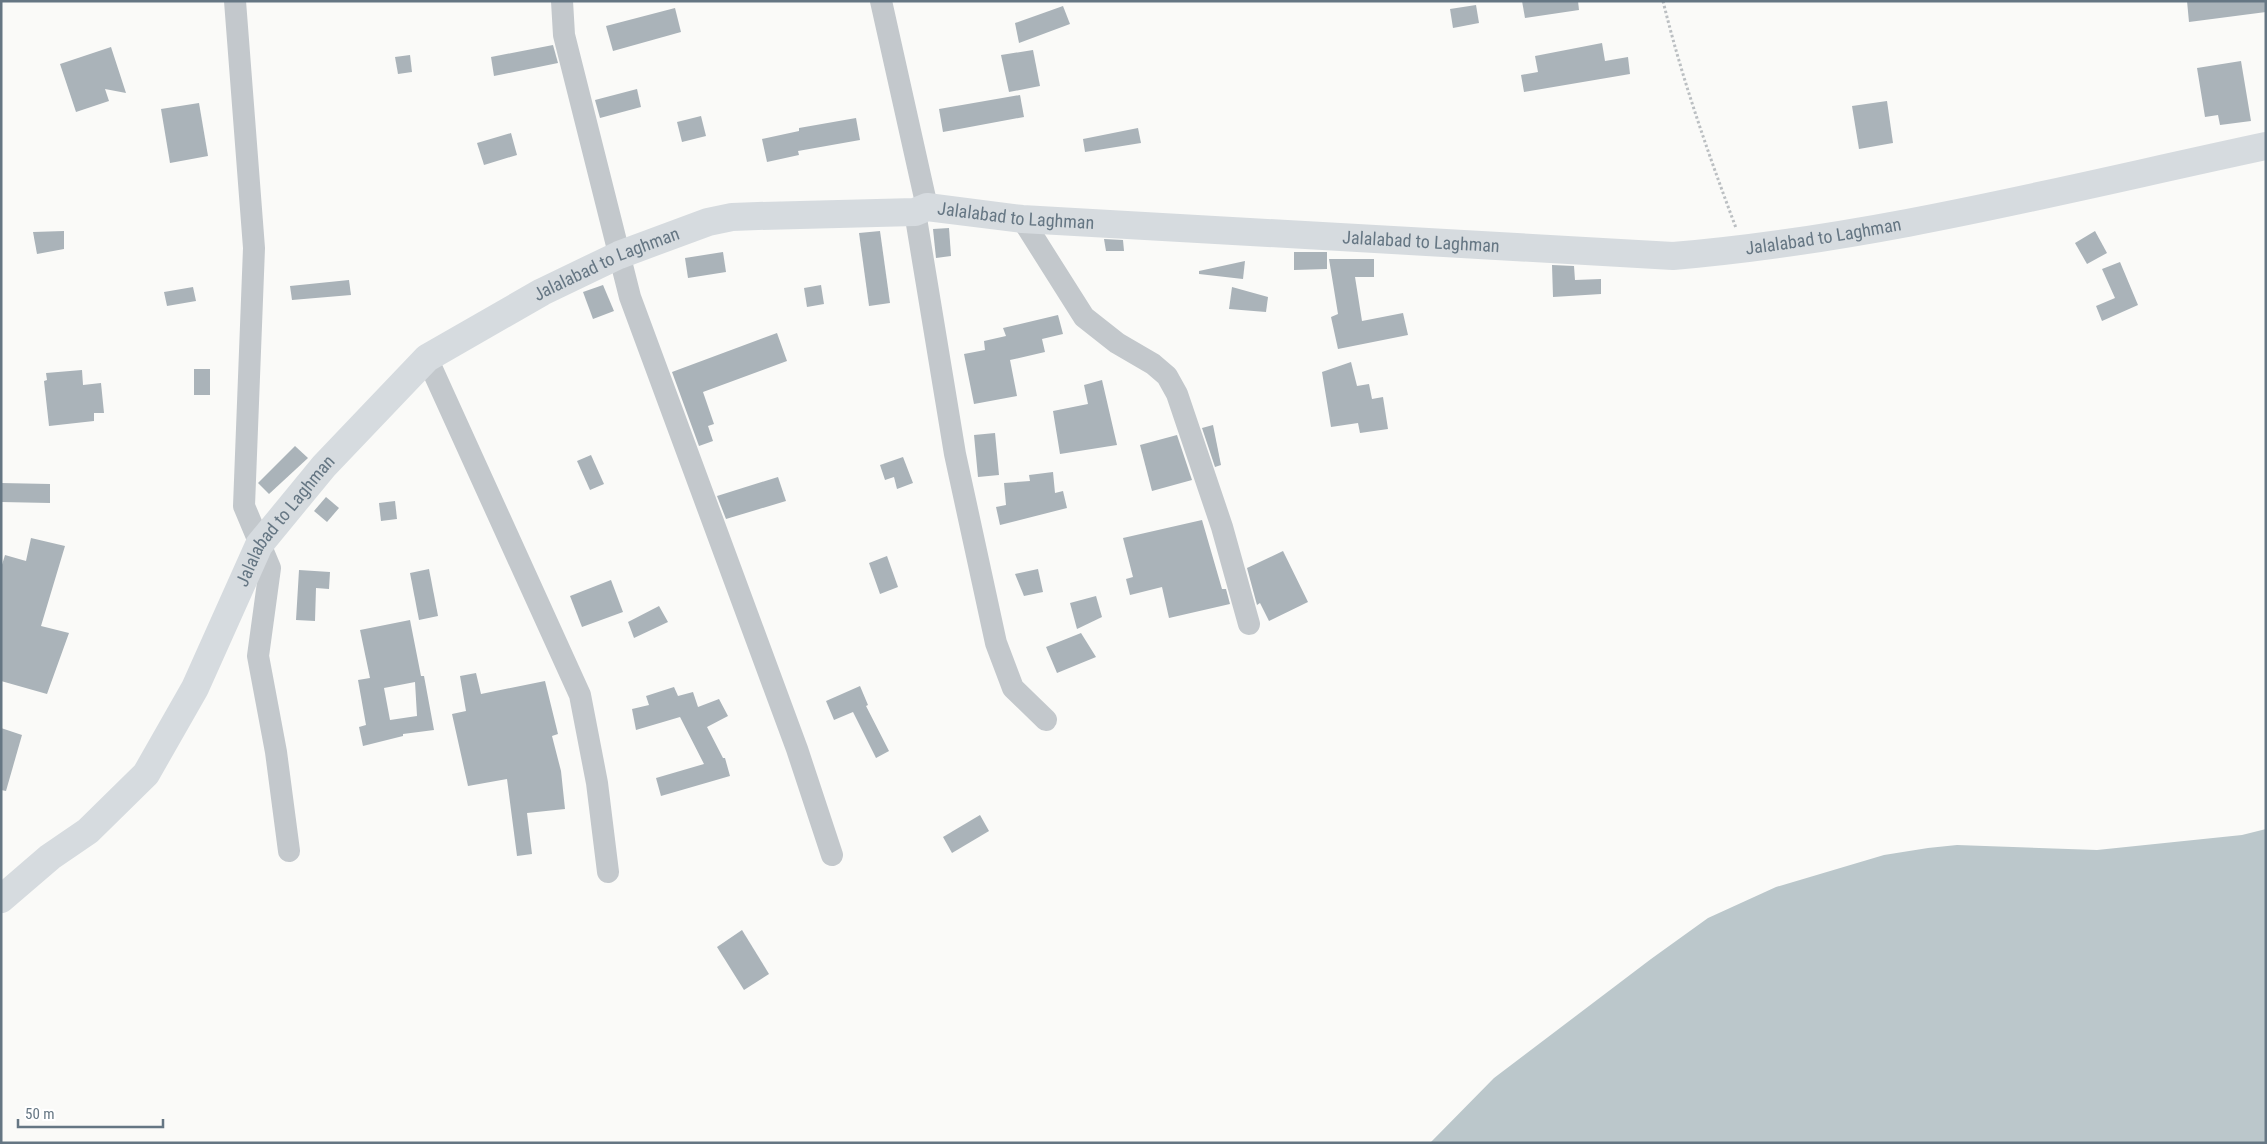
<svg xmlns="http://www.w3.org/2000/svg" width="2267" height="1144" viewBox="0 0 2267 1144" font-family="'Roboto Condensed',sans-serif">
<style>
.water{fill:#bbc7cb}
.building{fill:#aab3b9;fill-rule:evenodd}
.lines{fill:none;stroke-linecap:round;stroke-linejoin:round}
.path{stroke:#bbbfc2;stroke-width:3;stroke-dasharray:2.5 2.5;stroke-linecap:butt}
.street{stroke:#c3c8cc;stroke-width:22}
.secondary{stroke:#d6dbdf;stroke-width:28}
.labels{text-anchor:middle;stroke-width:5;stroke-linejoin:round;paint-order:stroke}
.street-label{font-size:18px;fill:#657683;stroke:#fff}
</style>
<rect width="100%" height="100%" fill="#fafaf8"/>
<polygon class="water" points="2266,829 2266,1143 1430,1143 1494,1078 1651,959 1708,918 1776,887 1884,855 1928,848 1957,845 2097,850 2242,835"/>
<g class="building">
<polygon points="1522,1 1578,1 1579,10 1525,18"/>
<polygon points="2187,1 2266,1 2266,12 2189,22"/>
<polygon points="1476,5 1479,23 1453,28 1450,9"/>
<polygon points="1063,6 1070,24 1019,43 1015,23"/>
<polygon points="675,8 681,32 613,51 606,26"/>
<polygon points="1602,43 1605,61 1628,57 1630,74 1524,92 1521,75 1538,72 1535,56"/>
<polygon points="553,45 558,63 494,76 491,57"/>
<polygon points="111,47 126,93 105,89 109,101 76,112 60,64"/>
<polygon points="1033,50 1040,86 1009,92 1001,55"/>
<polygon points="410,55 412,72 398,74 395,57"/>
<polygon points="2241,61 2251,121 2220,125 2218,115 2205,117 2197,68"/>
<polygon points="637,89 641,107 600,118 595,100"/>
<polygon points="1020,95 1024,117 943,132 939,109"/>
<polygon points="1887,101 1893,143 1859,149 1852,106"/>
<polygon points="199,103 208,156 170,163 161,109"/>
<polygon points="701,116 706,136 682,142 677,122"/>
<polygon points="856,118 860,140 798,151 799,155 767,162 762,139 799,131 799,128"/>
<polygon points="1138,128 1141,143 1085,152 1083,139"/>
<polygon points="511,133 517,155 484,165 477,143"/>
<polygon points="949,228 951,256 936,258 933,229"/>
<polygon points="64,231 64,249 37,254 33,232"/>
<polygon points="880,231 890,303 869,306 859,233"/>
<polygon points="2095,231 2107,253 2087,264 2075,243"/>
<polygon points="1104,239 1123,240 1124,251 1106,251"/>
<polygon points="723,252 726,272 688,278 685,258"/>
<polygon points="1294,252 1327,252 1327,269 1294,270"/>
<polygon points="1329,259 1374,259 1374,277 1355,277 1362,321 1403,313 1408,335 1338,349 1331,317 1338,314"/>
<polygon points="1245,261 1243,279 1199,274 1199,271"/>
<polygon points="2120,262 2138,305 2102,321 2096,306 2115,298 2102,269"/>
<polygon points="1552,265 1574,266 1575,280 1601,279 1601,294 1553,297"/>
<polygon points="349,280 351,295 292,300 290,286"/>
<polygon points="603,285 614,311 593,319 583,292"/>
<polygon points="821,285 824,304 807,307 804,288"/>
<polygon points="193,287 196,301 167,306 164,292"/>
<polygon points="1232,287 1268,297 1266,312 1229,309"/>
<polygon points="1058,315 1063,334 1042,339 1045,352 1010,360 1017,396 974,404 964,354 985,350 984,341 1006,336 1003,328"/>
<polygon points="777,333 787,361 703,392 714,424 708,426 713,441 699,446 672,372"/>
<polygon points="1351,362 1357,386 1369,384 1372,399 1383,397 1388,429 1360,433 1358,423 1331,427 1322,372"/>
<rect x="194" y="369" width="16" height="26"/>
<polygon points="82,370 83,385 101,383 104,413 94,413 94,421 49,426 44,381 47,380 46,373"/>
<polygon points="1102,380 1117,445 1060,454 1053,411 1088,404 1084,385"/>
<polygon points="1213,425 1221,465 1215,467 1202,428"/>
<polygon points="995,433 999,475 978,477 974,435"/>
<polygon points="1177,435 1192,480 1152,491 1140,445"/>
<polygon points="295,446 308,458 269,494 258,483"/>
<polygon points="591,455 604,484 590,490 577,461"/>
<polygon points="903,457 913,483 897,489 894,477 885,480 880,465"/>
<polygon points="1053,472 1055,493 1063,491 1067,508 1000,525 996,507 1006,505 1004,483 1030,481 1029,475"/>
<polygon points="778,477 786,501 726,519 717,496"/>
<polygon points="1,483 50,484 50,503 1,502"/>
<polygon points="326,497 339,508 327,522 314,511"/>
<polygon points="395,501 397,519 381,521 379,503"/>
<polygon points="1202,520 1222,589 1226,589 1230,604 1169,618 1162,587 1130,595 1126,579 1133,577 1123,538"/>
<polygon points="31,538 65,546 41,626 69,633 47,694 1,681 1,568 5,555 26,561"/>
<polygon points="1283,551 1308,602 1269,621 1260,603 1257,605 1247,568"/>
<polygon points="887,556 898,587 880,594 869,563"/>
<polygon points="429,569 438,616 419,620 410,573"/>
<polygon points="1038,569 1043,592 1024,596 1015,574"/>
<polygon points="299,570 330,572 329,589 316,588 315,621 296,620"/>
<polygon points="611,580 623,612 582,627 570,596"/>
<polygon points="1096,596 1102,617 1077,629 1070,603"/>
<polygon points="659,606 668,622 634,638 628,622"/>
<path d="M410,620L421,676H424L434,730L403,734V736L363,746L359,727L366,725L358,680L370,678L360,630ZM415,682L417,716L390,720L384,688Z"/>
<polygon points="1081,633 1096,657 1057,673 1046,647"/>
<polygon points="476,673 481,694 545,681 558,734 552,736 561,771 565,809 527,813 532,854 517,856 507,779 468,786 452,714 466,711 460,676"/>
<polygon points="860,686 868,705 866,706 889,751 876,758 853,712 834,720 826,701"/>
<polygon points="674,687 678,696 693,692 698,707 719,699 728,716 707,727 723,758 725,758 730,776 661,796 656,778 704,764 680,717 636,730 632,709 649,705 646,696"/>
<polygon points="1,728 22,735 6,791 1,790"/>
<polygon points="980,815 989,831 952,853 943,837"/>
<polygon points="742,930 769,974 744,990 717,947"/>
</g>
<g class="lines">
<path class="path" d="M1663,1C1682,79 1708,153 1736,228"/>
<g class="street">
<polyline points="235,1 254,248 244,506 270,568 258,656 276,752 289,851"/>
<polyline points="562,1 564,35 630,297 797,749 832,855"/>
<polyline points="881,1 927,207"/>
<polyline points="915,212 955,454 996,643 1013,688 1046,720"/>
<polyline points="1022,219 1084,317 1117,343 1153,364 1167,376 1177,394 1222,527 1249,624"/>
<polyline points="427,358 580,695 597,783 608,872"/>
</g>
<path class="secondary" id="s1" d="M1,899L50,857L88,831L146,774L195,688L259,545L324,466L427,358L542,292L619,255L708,222L732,217L758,216L915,212L927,207L1022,219L1673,256C1874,239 2069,188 2266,146"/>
</g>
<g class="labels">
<g class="street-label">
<text dy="6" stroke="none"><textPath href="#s1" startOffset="1322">Jalalabad to Laghman</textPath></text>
<text dy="6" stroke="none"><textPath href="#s1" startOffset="2132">Jalalabad to Laghman</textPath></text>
<text dy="6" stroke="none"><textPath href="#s1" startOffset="1728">Jalalabad to Laghman</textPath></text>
<text dy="6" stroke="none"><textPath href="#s1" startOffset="902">Jalalabad to Laghman</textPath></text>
<text dy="6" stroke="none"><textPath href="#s1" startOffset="482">Jalalabad to Laghman</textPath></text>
</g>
</g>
<rect width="2267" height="1144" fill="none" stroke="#657683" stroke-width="5"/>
<path d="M18 1119v8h145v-8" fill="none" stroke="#657683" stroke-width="2.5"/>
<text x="25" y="1119" font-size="15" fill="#657683" stroke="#ffffff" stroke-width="4" paint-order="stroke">50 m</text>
</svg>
